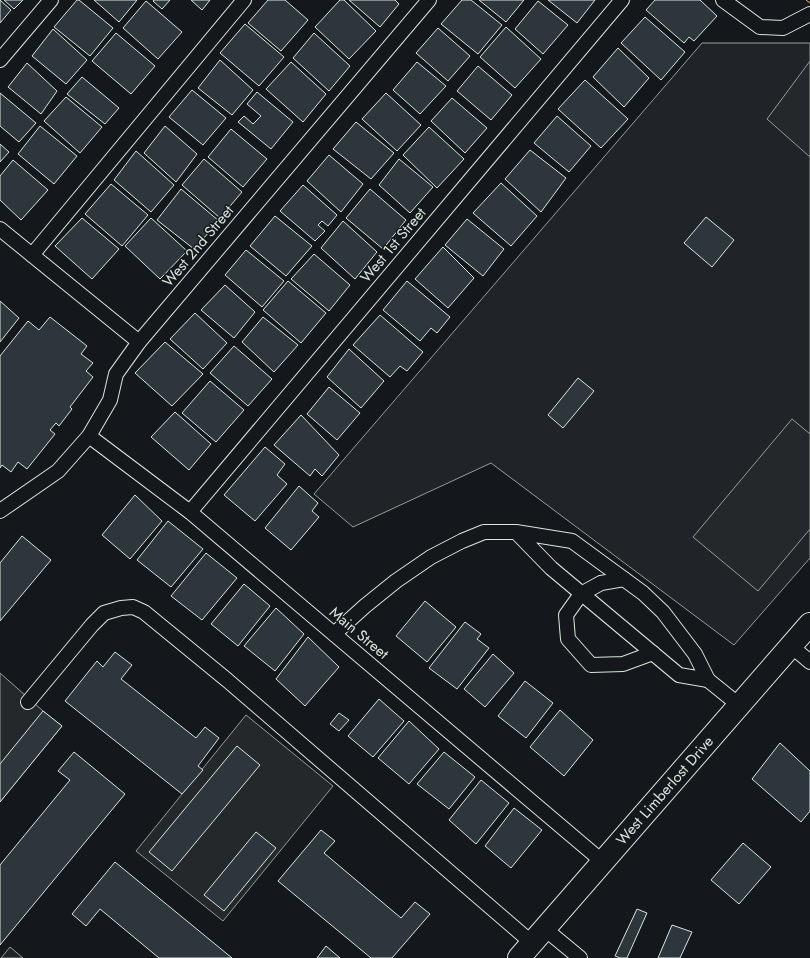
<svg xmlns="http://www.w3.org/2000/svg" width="810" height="958" viewBox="0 0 810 958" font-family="Jost,sans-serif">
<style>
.green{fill:#202428;stroke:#939e99}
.parking{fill:#24282b;stroke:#939e99}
.building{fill:#2c363c;stroke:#d8e6dc}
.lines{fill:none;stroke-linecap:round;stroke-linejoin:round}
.lane-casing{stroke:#d8e6dc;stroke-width:16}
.secondary-casing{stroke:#d8e6dc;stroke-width:24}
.lane{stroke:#14181c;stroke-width:14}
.secondary{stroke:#14181c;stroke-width:22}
.power{stroke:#ffb74d;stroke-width:1;stroke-dasharray:14 3 2 3;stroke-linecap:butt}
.labels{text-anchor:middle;stroke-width:3;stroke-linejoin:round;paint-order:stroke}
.street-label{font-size:15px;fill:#d8e6dc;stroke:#14181c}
</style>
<rect width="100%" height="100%" fill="#14181c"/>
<g class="green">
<polygon points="702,43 810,43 810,558 734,645 491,463 353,527 314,494"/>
<polygon points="10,947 23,958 1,958"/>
</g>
<g class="parking">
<polygon points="810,61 810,157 767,119"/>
<polygon points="792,419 810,434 810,529 758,591 693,537"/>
<polygon points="0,673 43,711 62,726 0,802"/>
<polygon points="246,715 333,786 223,921 136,851"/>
</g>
<g class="building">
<polygon points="0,0 11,10 0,23"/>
<polygon points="4,0 23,0 14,9"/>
<polygon points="77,0 79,0 113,28 90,56 54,27"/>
<polygon points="94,0 137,0 119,22"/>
<polygon points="154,0 170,0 162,9 153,1"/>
<polygon points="191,0 210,0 202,10"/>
<polygon points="268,0 285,0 308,20 281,51 248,23"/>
<polygon points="340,0 344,0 376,31 349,59 315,27"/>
<polygon points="349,0 395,0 399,4 380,27"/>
<polygon points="462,0 471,0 502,25 478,54 441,24"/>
<polygon points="479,0 524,0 506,22"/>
<polygon points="548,0 595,0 577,23"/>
<polygon points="655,0 700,0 717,16 694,41 689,37 684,43 646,10"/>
<polygon points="146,1 182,32 158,59 123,28"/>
<polygon points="538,1 568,25 543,54 515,29"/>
<polygon points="645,17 685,52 661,80 621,43"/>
<polygon points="245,24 284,57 259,86 220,53"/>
<polygon points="506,27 541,59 515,88 480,57"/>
<polygon points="438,28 470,56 448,81 416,53"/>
<polygon points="53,29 87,60 66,84 32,56"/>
<polygon points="116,33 155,66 131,94 92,61"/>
<polygon points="314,33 350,66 329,91 293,58"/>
<polygon points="618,48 649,78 624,107 593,77"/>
<polygon points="220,60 253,90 232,115 198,88"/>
<polygon points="291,62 326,94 303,122 266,89"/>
<polygon points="417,62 446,86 420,114 393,90"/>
<polygon points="27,63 57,91 41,114 8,87"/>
<polygon points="478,66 512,95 491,120 457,91"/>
<polygon points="82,77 119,108 105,124 67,94"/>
<polygon points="585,80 628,119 601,148 558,109"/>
<polygon points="192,90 226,118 203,145 169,117"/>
<polygon points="257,92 293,122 271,149 238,122 244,116 253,124 261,116 247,104"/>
<polygon points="0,93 36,123 19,142 0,126"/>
<polygon points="386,93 421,125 397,151 362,119"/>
<polygon points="66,97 102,127 80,153 44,121"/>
<polygon points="452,98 487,128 465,153 431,121"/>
<polygon points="557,116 591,146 569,172 534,143"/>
<polygon points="356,122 394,153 371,179 333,149"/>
<polygon points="40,126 77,156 54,184 18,154"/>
<polygon points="165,126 197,154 176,182 144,153"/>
<polygon points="429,127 464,159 437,188 403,155"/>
<polygon points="231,129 267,159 243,187 208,157"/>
<polygon points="0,144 9,152 0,162"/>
<polygon points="530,150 566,178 541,212 505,179"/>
<polygon points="136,151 174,185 151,212 114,180"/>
<polygon points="329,155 363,184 341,212 307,181"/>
<polygon points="204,159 242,192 220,218 182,185"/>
<polygon points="399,159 433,187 410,213 379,185"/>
<polygon points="13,160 48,190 21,220 0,200 0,176"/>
<polygon points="501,183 537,216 511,246 473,213"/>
<polygon points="111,184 148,215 122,246 85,214"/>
<polygon points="303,185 337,215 328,226 322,221 318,225 325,231 315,241 280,211"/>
<polygon points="181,189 219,221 194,249 157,220"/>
<polygon points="370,189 406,220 383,249 346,218"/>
<polygon points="275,216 312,246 286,276 250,246"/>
<polygon points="706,217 734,240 712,267 684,243"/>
<polygon points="82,218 119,249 92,279 55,246"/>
<polygon points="151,218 187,251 160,279 125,246"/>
<polygon points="467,219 504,249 483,276 445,245"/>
<polygon points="343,221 377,252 355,279 321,248"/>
<polygon points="443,247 474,278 448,308 415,279"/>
<polygon points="246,250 284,281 262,307 225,275"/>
<polygon points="314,254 350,285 329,311 291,279"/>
<polygon points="288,281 326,313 301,343 263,310"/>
<polygon points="407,281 450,317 437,333 431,328 420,341 383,310"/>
<polygon points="225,285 255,312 234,338 201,310"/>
<polygon points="0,301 19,318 0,342"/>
<polygon points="195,313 227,343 203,369 170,339"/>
<polygon points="380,315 423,352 407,371 400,366 390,377 353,345"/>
<polygon points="50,317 87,346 81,354 93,363 86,371 93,377 70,407 72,409 59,426 56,423 50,430 55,434 27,469 18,462 11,472 2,465 0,468 0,356 28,321 39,330"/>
<polygon points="263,317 298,345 274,372 242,342"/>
<polygon points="165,342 203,374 172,406 135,373"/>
<polygon points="234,346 272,379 248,406 210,373"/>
<polygon points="349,349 384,381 361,408 327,377"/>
<polygon points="578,378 594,391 563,428 548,415"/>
<polygon points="210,381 244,410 216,442 182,413"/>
<polygon points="329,387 360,413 337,440 307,414"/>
<polygon points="175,412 211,444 189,470 151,437"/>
<polygon points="301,415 339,455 322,476 315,469 310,476 274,445"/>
<polygon points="265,447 285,464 277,475 287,484 255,521 224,495"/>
<polygon points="299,486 318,503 312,511 319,517 291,550 265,528"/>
<polygon points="135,495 162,521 130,559 102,535"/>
<polygon points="168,521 203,549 171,587 137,560"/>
<polygon points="22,536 51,560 0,621 0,563"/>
<polygon points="206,553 237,578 202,620 171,596"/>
<polygon points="244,584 270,606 238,646 211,624"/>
<polygon points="425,601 456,627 427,662 396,636"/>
<polygon points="276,608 304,634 275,671 244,646"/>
<polygon points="465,622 481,634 477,639 489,648 457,689 429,668"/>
<polygon points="308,637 339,667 305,706 276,679"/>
<polygon points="115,652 132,665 121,679 196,738 205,727 219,738 198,766 203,770 182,794 65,701 97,661 103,667"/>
<polygon points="493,654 514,673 485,707 464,689"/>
<polygon points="525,681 553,703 526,738 498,716"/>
<polygon points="379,699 404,721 373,757 348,736"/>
<polygon points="560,710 593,740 564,776 530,747"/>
<polygon points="43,711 62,726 0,802 0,764"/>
<polygon points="339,713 349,720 339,731 330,724"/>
<polygon points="409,721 439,749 409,784 378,758"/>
<polygon points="780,743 810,771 810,811 801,822 752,779"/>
<polygon points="237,746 260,765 172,871 149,852"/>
<polygon points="74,752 125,794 0,945 0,865 70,780 58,771"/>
<polygon points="444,752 475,777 449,809 417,784"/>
<polygon points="481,780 509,803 476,844 449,820"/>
<polygon points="514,808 542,830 511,868 485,846"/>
<polygon points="321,830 335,841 324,853 401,918 415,902 430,914 392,958 371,958 278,881"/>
<polygon points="256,832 276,848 224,911 204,895"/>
<polygon points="743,843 771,867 739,904 711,880"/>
<polygon points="115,862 232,958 159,958 100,909 86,926 72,914"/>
<polygon points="637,909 647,913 627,958 620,958 615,956"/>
<polygon points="672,925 692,932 680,958 658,958"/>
<polygon points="326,946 340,958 317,958"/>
</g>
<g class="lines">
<defs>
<g id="lane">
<polyline points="723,0 760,27 783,28 810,14"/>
<polyline points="0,60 51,0"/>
<polyline points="0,229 139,342"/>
<polyline points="32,255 244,0"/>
<polyline points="89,436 190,512 603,862"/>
<polyline points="0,511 58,471 89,436 110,400 116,374 139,342 429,0"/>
<polyline points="190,512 622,0"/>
<polyline points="624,579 601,583 581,594 566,615 568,639 591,665 623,664 653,653"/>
<polyline points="334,634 365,606 396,581 431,557 462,541 484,532 516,532 572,541 643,593 663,612 695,654 708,680 679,675 551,568 516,532"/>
<polyline points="791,646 810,662"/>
<polyline points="708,680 739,705"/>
<polyline points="28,702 92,625 104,613 121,608 133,607 144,612 227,680 532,943"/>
<polyline points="545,929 580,958"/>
</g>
<g id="secondary">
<path id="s1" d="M519,958L810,624"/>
</g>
</defs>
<use href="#lane" class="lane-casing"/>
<use href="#secondary" class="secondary-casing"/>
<use href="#lane" class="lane"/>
<use href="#secondary" class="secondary"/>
<polyline class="power" points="806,0 810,3"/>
</g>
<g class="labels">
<g class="street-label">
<text transform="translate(393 245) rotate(-50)" y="5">West 1st Street</text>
<text transform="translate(198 246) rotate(-50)" y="5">West 2nd Street</text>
<text transform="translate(359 633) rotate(40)" y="5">Main Street</text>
<text dy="5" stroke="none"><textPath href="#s1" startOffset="222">West Limberlost Drive</textPath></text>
</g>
</g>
</svg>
